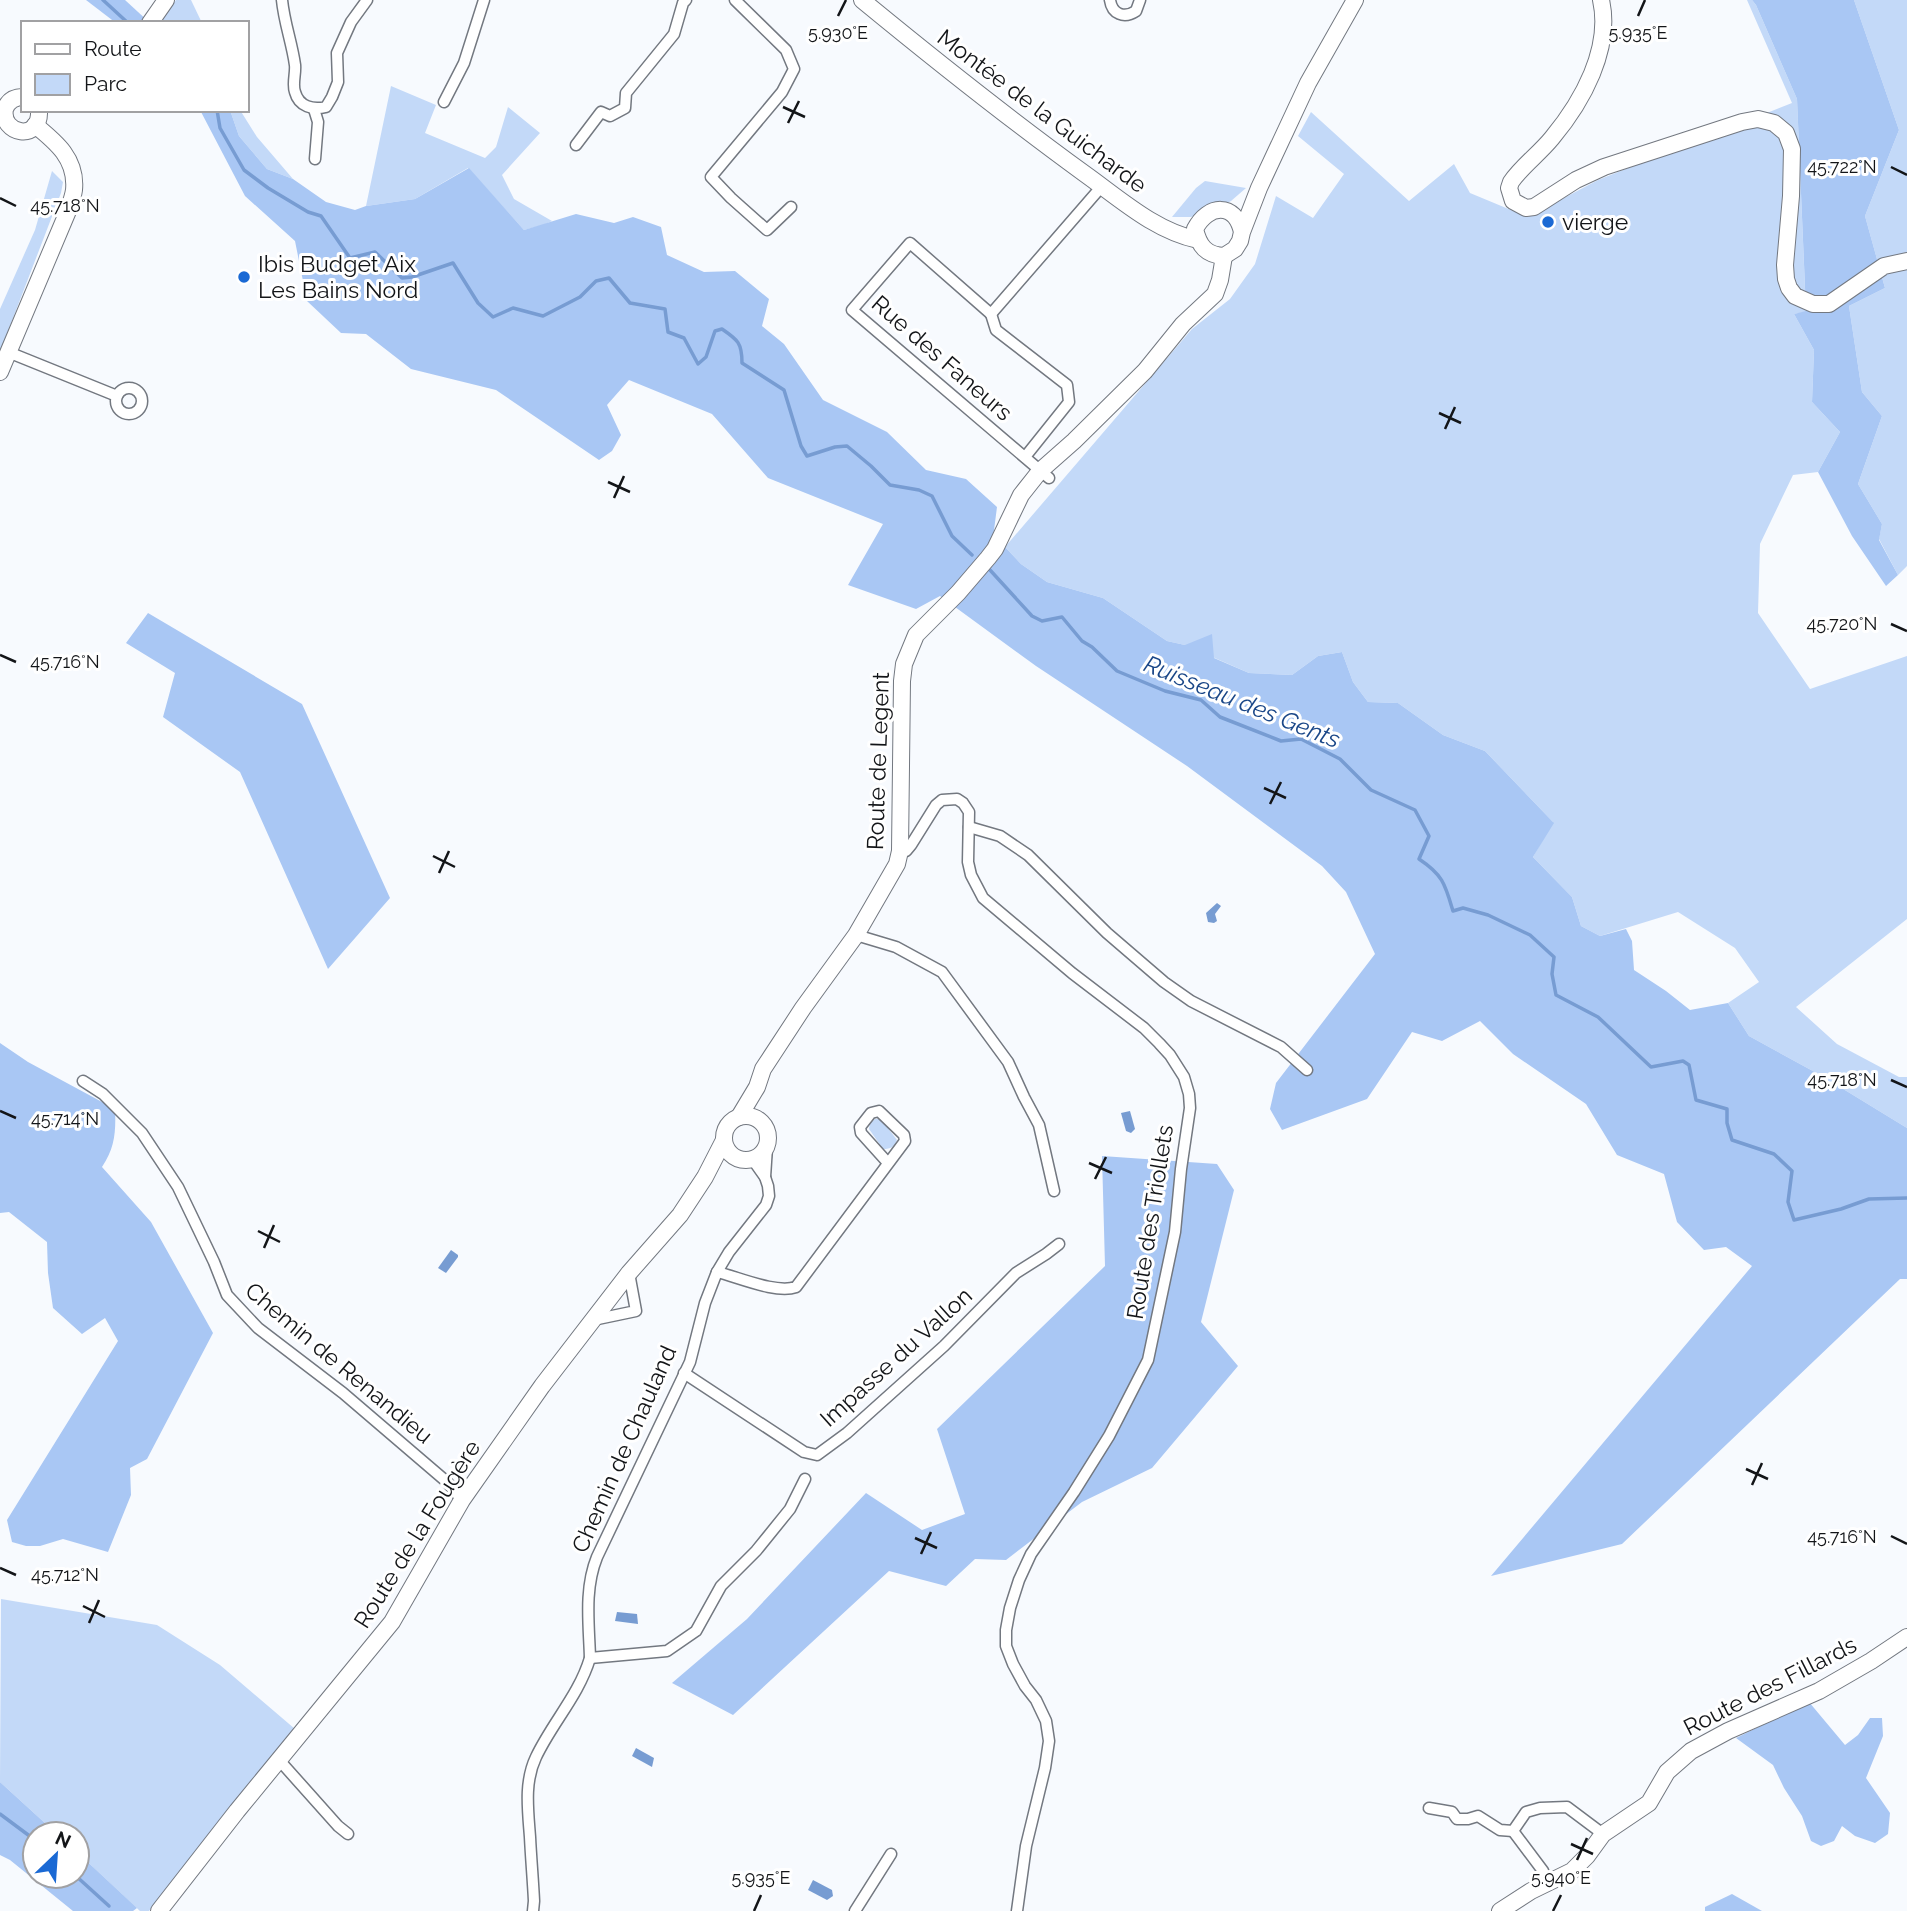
<svg xmlns="http://www.w3.org/2000/svg" width="1907" height="1911" viewBox="0 0 1907 1911" font-family="Raleway,sans-serif">
<style>
.green{fill:#c3d9f8}
.forest{fill:#a9c7f4}
.water{fill:#779cd2}
.lines{fill:none;stroke-linecap:round;stroke-linejoin:round}
.stream{stroke:#779cd2;stroke-width:3.5}
.street-casing{stroke:#737880;stroke-width:13}
.secondary-casing{stroke:#737880;stroke-width:18}
.street{stroke:#fff;stroke-width:10}
.secondary{stroke:#fff;stroke-width:16}
.ticks{fill:none;stroke:#131518;stroke-width:2.5}
.poi-dot{fill:#1a69d4;stroke:#fff;stroke-width:2.5}
.labels{text-anchor:middle;stroke-width:6;stroke-linejoin:round;paint-order:stroke}
.street-label{font-size:23px;fill:#131518;stroke:#fff}
.poi-label{font-size:23px;fill:#131518;stroke:#fff;text-anchor:start}
.water-label{font-size:24px;font-style:italic;fill:#1a4788;stroke:#fff}
.ticks-label{font-size:18px;text-anchor:middle;fill:#131518;stroke:#fff;stroke-width:6;stroke-linejoin:round;paint-order:stroke}
</style>
<rect width="100%" height="100%" fill="#f7fafe"/>
<g class="green">
<polygon points="176,0 191,0 202,23 160,23"/>
<polygon points="1747,0 1752,0 1756,5 1797,99 1806,312 1794,314 1814,350 1812,402 1840,432 1818,472 1793,475 1760,544 1758,613 1810,689 1907,656 1907,919 1796,1007 1837,1044 1899,1077 1907,1077 1907,1128 1822,1076 1749,1036 1728,1003 1759,982 1735,948 1678,912 1600,936 1581,926 1572,897 1533,857 1553,822 1485,751 1443,735 1398,703 1368,702 1353,682 1342,652 1318,656 1292,675 1249,673 1185,645 1167,641 1103,598 1047,582 1021,564 1005,547 1192,329 1230,299 1255,264 1276,196 1313,218 1344,174 1298,136 1311,112 1409,201 1454,164 1470,193 1528,217 1598,180 1792,103"/>
<polygon points="1854,0 1907,0 1907,566 1898,575 1879,539 1882,524 1858,484 1882,416 1862,392 1849,306 1885,288 1865,216 1899,130"/>
<polygon points="391,86 436,105 425,133 485,158 496,147 508,107 540,133 502,175 514,199 552,221 543,225 524,230 468,168 415,199 366,206"/>
<polygon points="230,110 240,110 257,137 293,179 267,169 239,136"/>
<polygon points="52,171 63,182 61,193 0,352 0,309 35,230"/>
<polygon points="1205,181 1246,188 1231,201 1225,204 1191,217 1172,217 1196,188"/>
<path d="M875,1119H881L897,1140C894,1147 891,1149 883,1149L869,1129L870,1123Z"/>
<polygon points="1,1599 157,1625 220,1665 295,1729 149,1911 140,1911 77,1852 77,1834 57,1834 0,1782"/>
</g>
<g class="forest">
<polygon points="86,0 125,0 150,23 116,23"/>
<polygon points="1752,0 1854,0 1899,130 1865,216 1885,288 1849,306 1862,392 1882,416 1858,484 1882,524 1879,540 1898,575 1886,586 1852,536 1818,472 1840,432 1812,402 1814,350 1794,314 1806,311 1797,99 1756,5"/>
<polygon points="200,110 230,110 239,136 267,169 293,179 326,202 355,210 366,206 415,199 469,168 524,230 576,214 614,223 633,217 661,227 667,255 704,272 735,271 769,299 762,326 784,344 823,400 887,432 926,470 966,479 997,507 993,538 1005,547 1021,564 1047,582 1103,598 1167,641 1185,645 1212,634 1214,658 1249,673 1292,675 1318,656 1342,652 1353,682 1368,702 1398,703 1443,735 1485,751 1554,823 1533,857 1572,897 1581,926 1600,936 1626,929 1632,941 1634,970 1666,991 1690,1010 1728,1003 1749,1036 1822,1076 1907,1128 1907,1279 1900,1279 1622,1544 1491,1576 1752,1266 1726,1247 1704,1250 1677,1222 1664,1174 1617,1155 1586,1104 1513,1054 1480,1021 1442,1041 1412,1032 1367,1099 1282,1130 1270,1109 1276,1083 1375,954 1346,892 1322,866 1187,766 1036,666 940,596 916,609 848,585 883,524 768,478 712,414 629,380 607,405 621,435 612,451 599,460 496,390 411,369 366,334 341,333 307,301 295,241 245,196"/>
<polygon points="148,613 302,704 390,898 328,969 240,772 163,717 175,673 126,643"/>
<path d="M0,1043L28,1062L115,1109C116,1131 115,1148 102,1167L151,1222L213,1333L147,1459L130,1468L131,1495L108,1552L63,1539L40,1546H26L12,1542L7,1520L118,1341L105,1318L82,1334L53,1308L48,1273L47,1242L9,1212L0,1213Z"/>
<polygon points="1102,1156 1217,1164 1234,1190 1201,1322 1238,1366 1152,1468 1082,1502 1006,1560 975,1559 946,1586 889,1571 733,1715 672,1683 747,1619 866,1493 922,1530 965,1514 937,1429 1105,1266"/>
<polygon points="1809,1702 1845,1745 1858,1735 1870,1718 1882,1718 1883,1736 1866,1778 1890,1813 1888,1834 1875,1843 1855,1836 1842,1826 1834,1841 1821,1846 1811,1841 1802,1816 1784,1788 1773,1765 1736,1738"/>
<polygon points="0,1782 57,1834 35,1834 35,1876 77,1876 77,1852 137,1908 133,1911 73,1911 10,1860 0,1855"/>
<polygon points="1732,1894 1762,1911 1705,1911 1705,1907"/>
</g>
<g class="water">
<polygon points="1217,903 1221,906 1215,914 1217,921 1214,923 1208,922 1206,913"/>
<polygon points="1130,1111 1135,1129 1131,1133 1126,1131 1121,1113"/>
<polygon points="451,1250 458,1255 458,1257 446,1273 438,1268"/>
<polygon points="617,1612 637,1614 638,1624 615,1621"/>
<polygon points="636,1748 654,1758 652,1767 632,1756"/>
<polygon points="813,1880 832,1890 833,1896 827,1900 808,1890"/>
</g>
<g class="lines">
<g class="stream">
<polyline points="103,0 128,23"/>
<path d="M217,110L220,128L244,170L268,188L308,212L321,216L350,258L375,252L402,278L412,277L453,263L478,303L493,317L513,308L543,316L580,297L596,281L609,278L630,303L665,309L668,332L684,338L698,364L706,357L715,331L722,329C738,340 742,343 742,363L784,390L801,446L807,456L835,447L847,446L871,466L890,485L919,490L932,496L952,536L972,555"/>
<path d="M990,570L1032,616L1042,621L1062,617L1082,641L1092,647L1117,671L1165,691L1201,700L1220,717L1281,741L1301,739L1340,759L1371,790L1415,810L1429,836L1419,859C1443,875 1445,884 1453,911L1463,908L1488,915L1530,935L1554,957L1552,974L1556,995L1598,1017L1651,1067L1683,1061L1689,1065L1696,1100L1727,1109V1123L1732,1140L1774,1154L1792,1171L1788,1202L1794,1220L1841,1209L1869,1199L1907,1198"/>
<polyline points="0,1814 35,1840"/>
<polyline points="76,1876 109,1906"/>
</g>
<defs>
<g id="street">
<path d="M282,0C284,22 292,43 295,65C296,73 292,84 295,92C299,107 313,110 326,107L332,97L338,82L337,53L351,22L367,0"/>
<polyline points="735,0 786,50 794,69 782,92 711,177 731,198 767,230 791,207"/>
<path d="M1110,0C1112,14 1124,19 1136,11L1140,0"/>
<polyline points="444,102 464,63 484,0"/>
<polyline points="314,109 318,122 315,159"/>
<polyline points="576,145 601,112 610,116 625,108 626,93 674,34 683,3 686,0"/>
<polyline points="991,314 996,330 1067,385 1069,402 1025,457"/>
<polyline points="8,352 117,396"/>
<circle cx="129" cy="401" r="13"/>
<polyline points="1049,478 852,310 910,243 991,314 1102,186"/>
<polyline points="969,827 1000,836 1028,855 1107,933 1164,982 1191,1001 1281,1047 1307,1070"/>
<polyline points="900,851 906,851 911,845 936,805 942,800 957,799 963,803 969,812 968,862 971,875 983,898 1072,973 1144,1028 1159,1043 1170,1055 1184,1077 1189,1094 1190,1108 1181,1169 1175,1232 1148,1360 1109,1436 1074,1492 1031,1554 1019,1580 1010,1608 1006,1630 1006,1646 1013,1664 1025,1686 1036,1700 1046,1721 1049,1741 1045,1768 1026,1846 1017,1911"/>
<polyline points="856,935 896,947 942,972 1008,1062 1024,1097 1039,1125 1054,1191"/>
<polyline points="83,1081 103,1094 142,1133 178,1187 214,1262 227,1295 258,1328 343,1393 447,1482 462,1500"/>
<polyline points="765,1177 767,1147"/>
<path d="M717,1272C738,1277 776,1294 796,1287L905,1141L904,1135L879,1111L871,1113L860,1127L861,1133L888,1163"/>
<polyline points="593,1320 636,1311 629,1273"/>
<polyline points="684,1373 804,1452 817,1455 847,1433 944,1346 1016,1273 1046,1254 1059,1244"/>
<polyline points="590,1658 667,1651 696,1631 721,1586 756,1551 790,1509 805,1479"/>
<polyline points="280,1761 338,1826 348,1834"/>
<polyline points="1429,1808 1452,1812 1457,1819 1468,1819 1478,1816 1500,1830 1513,1831"/>
<polyline points="1547,1884 1543,1871 1513,1831 1526,1812 1540,1808 1567,1807 1603,1834"/>
<path d="M533,1911L534,1901C533,1880 531,1858 530,1837C528,1810 524,1782 536,1757C552,1723 579,1695 590,1658C589,1624 584,1589 597,1557L690,1362L705,1303L717,1272L729,1252L766,1205L769,1196L768,1186L765,1177L753,1160"/>
<polyline points="855,1911 891,1854"/>
</g>
<g id="secondary">
<path d="M862,0C935,60 1008,118 1085,174C1120,199 1155,231 1198,240"/>
<path d="M1601,0C1612,49 1582,102 1552,138C1539,154 1522,166 1511,182L1509,188L1513,201L1526,208L1534,207L1576,180L1604,167L1742,122L1758,119L1774,123L1786,133L1792,149L1791,196L1785,265L1786,279L1789,288L1795,296L1813,304H1829L1884,266L1907,261"/>
<polyline points="150,23 166,0"/>
<path d="M23,97C14,97 8,101 5,109C0,134 41,143 39,110"/>
<path d="M1242,232C1235,202 1208,204 1195,229C1199,246 1206,255 1224,256L1235,249L1240,241L1242,232L1259,188L1308,83L1355,0"/>
<path d="M0,372L68,211C70,205 73,197 74,190C77,159 56,142 35,125"/>
<circle cx="746" cy="1138" r="22"/>
<polyline points="739,1117 757,1087 763,1069 803,1008 856,935 897,864 900,851 902,681 904,664 916,635 958,593 988,558 995,549 1021,495 1040,471 1074,441 1145,371 1183,324 1215,294 1220,280 1224,256"/>
<polyline points="159,1911 237,1811 392,1622 462,1500 542,1386 629,1273 680,1215 705,1177 724,1140"/>
<polyline points="1500,1911 1531,1891 1572,1871 1587,1856 1603,1834 1649,1803 1667,1772 1691,1751 1728,1731 1819,1691 1871,1661 1907,1637"/>
</g>
</defs>
<use href="#street" class="street-casing"/>
<use href="#secondary" class="secondary-casing"/>
<use href="#street" class="street"/>
<use href="#secondary" class="secondary"/>
</g>
<path class="ticks" d="M838,16L846,0M1638,16L1645,0M783,107L805,117M788,123L799,101M1891,167L1907,175M0,198L16,206M1439,413L1461,423M1445,429L1455,407M608,482L630,492M614,498L624,476M1891,624L1907,631M0,655L16,662M1264,788L1286,798M1270,804L1281,782M433,856L455,867M439,873L449,851M1891,1080L1907,1087M0,1111L16,1118M1089,1163L1112,1173M1095,1179L1106,1157M258,1231L280,1242M264,1248L274,1225M1746,1469L1768,1479M1752,1485L1762,1463M1891,1536L1907,1544M915,1538L937,1548M921,1554L931,1532M0,1568L16,1575M83,1606L105,1617M89,1623L99,1600M1571,1844L1593,1854M1577,1860L1587,1838M754,1911L761,1895M1553,1911L1561,1895"/>
<g class="poi-dot">
<circle cx="1548" cy="222" r="7"/>
<circle cx="244" cy="277" r="7"/>
</g>
<g class="labels">
<g class="street-label">
<text transform="translate(1042 111) rotate(37)" y="8">Montée de la Guicharde</text>
<text transform="translate(942 358) rotate(41)" y="8">Rue des Faneurs</text>
<text transform="translate(878 761) rotate(-88)" y="8">Route de Legent</text>
<text transform="translate(1150 1222) rotate(-81)" y="8">Route des Triollets</text>
<text transform="translate(896 1357) rotate(-42)" y="8">Impasse du Vallon</text>
<text transform="translate(339 1363) rotate(40)" y="8">Chemin de Renandieu</text>
<text transform="translate(624 1449) rotate(-66)" y="8">Chemin de Chauland</text>
<text transform="translate(417 1534) rotate(-58)" y="8">Route de la Fougère</text>
<text transform="translate(1770 1686) rotate(-27)" y="8">Route des Fillards</text>
</g>
<g class="poi-label">
<text x="1562" y="230">vierge</text>
<text x="258" y="272">Ibis Budget Aix<tspan x="258" dy="26">Les Bains Nord</tspan></text>
</g>
<g class="water-label">
<text transform="translate(1242 702) rotate(22)" y="8">Ruisseau des Gents</text>
</g>
</g>
<g class="ticks-label">
<text x="838" y="39">5.930°E</text>
<text x="1638" y="39">5.935°E</text>
<text x="1842" y="173">45.722°N</text>
<text x="65" y="212">45.718°N</text>
<text x="1842" y="630">45.720°N</text>
<text x="65" y="668">45.716°N</text>
<text x="1842" y="1086">45.718°N</text>
<text x="65" y="1125">45.714°N</text>
<text x="1842" y="1543">45.716°N</text>
<text x="65" y="1581">45.712°N</text>
<text x="761" y="1884">5.935°E</text>
<text x="1561" y="1884">5.940°E</text>
</g>
<rect x="21" y="21" width="228" height="91" fill="#ffffff" stroke="#a1a1a3" stroke-width="2"/>
<rect x="35" y="44" width="35" height="10" fill="#ffffff" stroke="#a1a1a3" stroke-width="2"/>
<text x="84" y="56" font-size="21" fill="#131518">Route</text>
<rect x="35" y="74" width="35" height="21" fill="#c3d9f8" stroke="#a1a1a3" stroke-width="2"/>
<text x="84" y="91" font-size="21" fill="#131518">Parc</text>
<g transform="translate(56 1855) rotate(25)"><circle r="33" fill="#ffffff" stroke="#a1a1a3" stroke-width="2"/>
<path d="M0-5L12 26L0 18L-12 26Z" fill="#1a69d4"/>
<text y="-10" font-size="19" font-weight="bold" text-anchor="middle" fill="#131518">N</text>
</g>
</svg>
